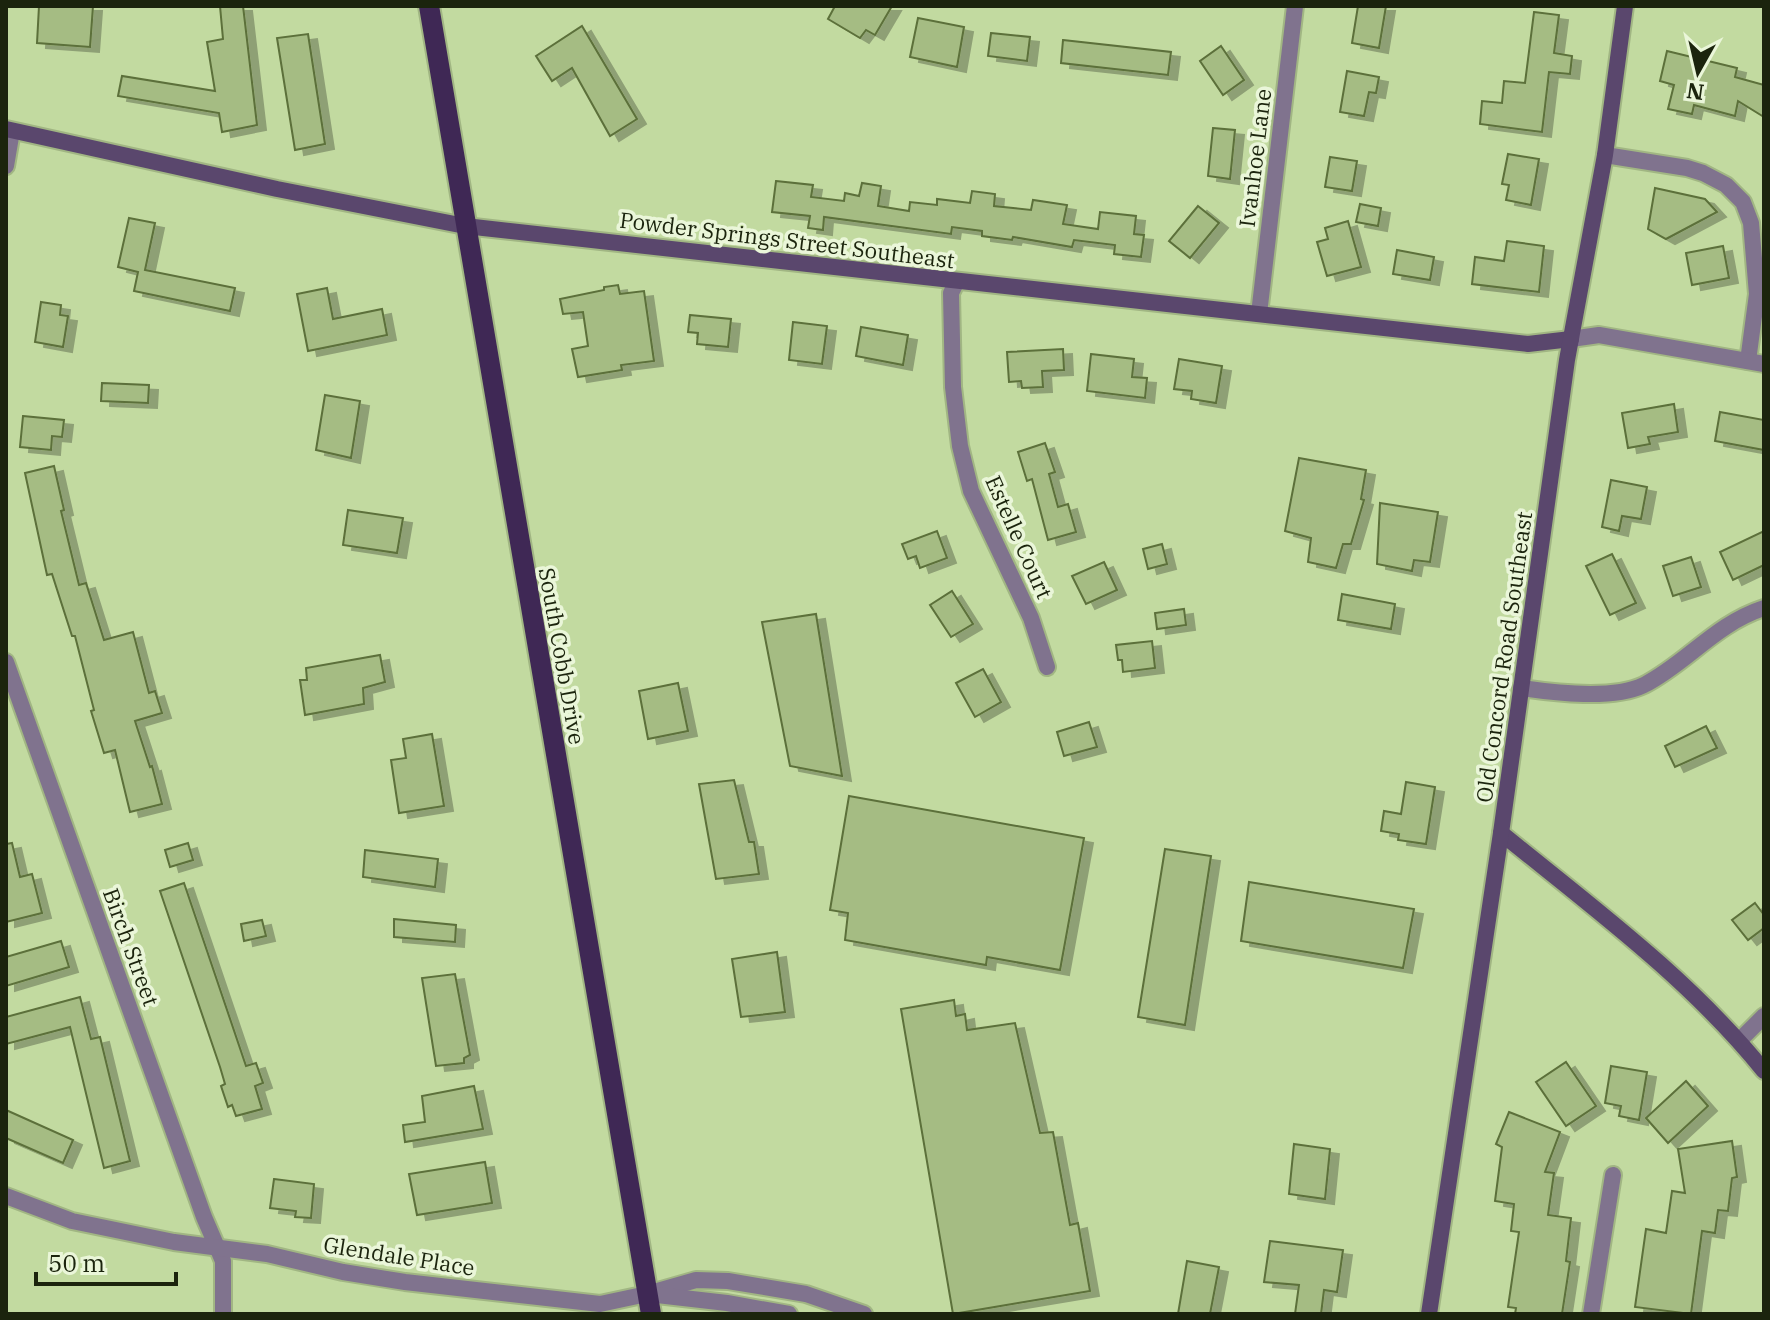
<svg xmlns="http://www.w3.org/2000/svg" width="1770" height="1320" viewBox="0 0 1770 1320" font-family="'IBM Plex Serif',serif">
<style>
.building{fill:#a5bc83;stroke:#5c703a;stroke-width:2;filter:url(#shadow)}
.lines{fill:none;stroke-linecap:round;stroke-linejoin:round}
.street-casing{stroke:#a1b683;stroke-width:20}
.secondary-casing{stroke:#a1b683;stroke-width:20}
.primary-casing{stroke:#a1b683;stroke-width:24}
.street{stroke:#80738e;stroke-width:16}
.secondary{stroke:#5a476d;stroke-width:16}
.primary{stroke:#3f2855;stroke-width:20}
.labels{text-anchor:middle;stroke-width:7;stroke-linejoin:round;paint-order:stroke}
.street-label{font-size:22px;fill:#1b240d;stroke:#eaf6d9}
</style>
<defs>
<filter id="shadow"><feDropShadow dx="9" dy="5" stdDeviation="0" flood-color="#0004"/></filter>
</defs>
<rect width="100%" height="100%" fill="#c2daa0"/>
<g class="building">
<polygon points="39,6 93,6 90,47 37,43"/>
<polygon points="220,6 243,6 257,125 222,132 219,113 118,96 122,76 215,91 207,42 223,39"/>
<polygon points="835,6 892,6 875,35 866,30 860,38 828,19"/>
<polygon points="1358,6 1386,6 1379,48 1352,43"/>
<polygon points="1534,12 1559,15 1554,53 1572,56 1570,74 1549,72 1542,132 1480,124 1482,101 1502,103 1504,81 1525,83"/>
<polygon points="918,18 964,27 957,67 910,57"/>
<polygon points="582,26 637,119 610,136 572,68 552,81 536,56"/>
<polygon points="991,33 1030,37 1027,61 988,56"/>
<polygon points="308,34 325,144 295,150 277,38"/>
<polygon points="1063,40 1171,52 1168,75 1061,63"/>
<polygon points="1221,46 1244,80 1223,95 1200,61"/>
<polygon points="1667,51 1737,68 1735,77 1764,85 1764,117 1738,101 1735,116 1694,105 1692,114 1668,109 1674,85 1660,81"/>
<polygon points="1347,71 1379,77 1376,93 1369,92 1364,116 1340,112"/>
<polygon points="1213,128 1235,130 1230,179 1208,176"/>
<polygon points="1508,154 1539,159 1531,205 1506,200 1509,185 1502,184"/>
<polygon points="1330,157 1357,161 1352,191 1325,187"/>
<polygon points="776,181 813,185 811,197 844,201 845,193 859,196 862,183 881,186 878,206 909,211 910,202 937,205 937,199 970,203 972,191 995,194 994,206 1031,210 1033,200 1067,205 1063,224 1098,229 1100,212 1136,216 1134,234 1144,235 1141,257 1114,254 1115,245 1074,240 1072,247 1013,237 1012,240 982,236 982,231 952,227 951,234 824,217 823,230 808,228 810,216 772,212"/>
<polygon points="1655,188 1705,199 1717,212 1666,239 1648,229"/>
<polygon points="1360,204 1381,208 1378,226 1356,222"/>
<polygon points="1198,206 1219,223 1190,258 1169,241"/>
<polygon points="129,218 155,223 145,270 235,288 230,311 134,291 138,272 118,267"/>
<polygon points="1348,221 1361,267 1327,276 1317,242 1328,239 1325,228"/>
<polygon points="1507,241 1544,246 1539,292 1472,284 1475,257 1504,261"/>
<polygon points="1723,246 1729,278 1692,285 1686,253"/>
<polygon points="1397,250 1434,257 1430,280 1393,274"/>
<polygon points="618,285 620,294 644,291 654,361 621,365 622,370 578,377 572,349 588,346 583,312 563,314 560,299 604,290 604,287"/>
<polygon points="327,288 333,319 382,309 387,335 308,351 297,294"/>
<polygon points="41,302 61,305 60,315 68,316 63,347 35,342"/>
<polygon points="690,315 731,319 728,347 697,344 698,333 688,332"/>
<polygon points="793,322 827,326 822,364 789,360"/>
<polygon points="861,327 908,335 903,365 856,356"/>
<polygon points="1063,349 1064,370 1042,371 1043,387 1022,388 1021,381 1009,382 1007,352"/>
<polygon points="1091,354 1134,359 1132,377 1147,378 1145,398 1087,391"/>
<polygon points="1179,359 1222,366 1216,403 1191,399 1192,391 1174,389"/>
<polygon points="102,383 149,385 148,403 101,401"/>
<polygon points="325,395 360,401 351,458 316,450"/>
<polygon points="1674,404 1678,432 1648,437 1650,444 1628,448 1622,413"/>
<polygon points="1720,412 1764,420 1764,450 1715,441"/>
<polygon points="23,416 64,420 62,437 52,436 51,450 20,447"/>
<polygon points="1045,443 1055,472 1049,474 1058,507 1068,504 1076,532 1048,540 1032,479 1027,481 1018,452"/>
<polygon points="1299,458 1366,470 1361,499 1364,500 1351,544 1343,544 1336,568 1308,562 1311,538 1285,531"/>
<polygon points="54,466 64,510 61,511 79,585 86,583 104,640 133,632 149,693 155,691 162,713 135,721 150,767 152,766 162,804 130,812 115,750 104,753 91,711 94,710 75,636 72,636 52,574 47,575 25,473"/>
<polygon points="1611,480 1647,487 1641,519 1622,516 1619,531 1602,527"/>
<polygon points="1380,503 1438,512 1430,562 1414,560 1412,571 1377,564"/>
<polygon points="348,510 403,518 397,553 343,545"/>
<polygon points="937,531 947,558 920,568 916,556 908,559 902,544"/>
<polygon points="1764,531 1764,565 1733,580 1720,552"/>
<polygon points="1162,544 1167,564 1148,569 1143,549"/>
<polygon points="1612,554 1636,603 1610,615 1586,566"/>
<polygon points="1691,557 1701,587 1673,596 1663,566"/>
<polygon points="1104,562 1117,590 1086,604 1072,576"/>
<polygon points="952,591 973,624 951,637 930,605"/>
<polygon points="1342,594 1395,604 1391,629 1338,620"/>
<polygon points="1184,609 1186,625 1157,629 1155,613"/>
<polygon points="816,614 842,776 790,766 762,622"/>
<polygon points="1152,641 1155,668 1123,672 1122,660 1118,660 1116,645"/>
<polygon points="380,655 385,682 363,688 364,704 305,715 300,680 307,680 306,668"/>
<polygon points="983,669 1001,702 975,717 956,683"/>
<polygon points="678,683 688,731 648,739 639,691"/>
<polygon points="1089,722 1097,747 1064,756 1057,732"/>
<polygon points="1706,726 1717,748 1675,767 1665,746"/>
<polygon points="432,734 444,806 399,813 391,760 406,758 403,739"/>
<polygon points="734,780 749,842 754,842 759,874 716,879 699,784"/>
<polygon points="1406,782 1435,787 1426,844 1398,840 1399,834 1381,831 1384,811 1401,814"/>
<polygon points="849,796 1084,838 1060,970 987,957 986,965 845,940 848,913 830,910"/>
<polygon points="12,843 20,877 32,874 42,913 6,922 6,844"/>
<polygon points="188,843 193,860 170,867 165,850"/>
<polygon points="1165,849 1211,856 1185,1025 1138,1017"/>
<polygon points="365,850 438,859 435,887 363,877"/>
<polygon points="1249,882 1414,909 1403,968 1241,941"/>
<polygon points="184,883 246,1066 256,1063 263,1083 255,1086 262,1109 236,1116 232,1105 228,1107 221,1086 225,1084 220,1067 160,891"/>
<polygon points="1755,903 1764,915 1764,928 1748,940 1732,920"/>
<polygon points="394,919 456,925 455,942 394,937"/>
<polygon points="262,920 266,936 244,941 241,924"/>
<polygon points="61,941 69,967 6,986 6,957"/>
<polygon points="777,952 785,1012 741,1017 732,959"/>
<polygon points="455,974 470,1055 464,1058 464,1063 436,1066 422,978"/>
<polygon points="80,997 91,1039 100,1037 130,1161 104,1168 70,1027 6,1044 6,1017"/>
<polygon points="954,1000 956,1016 965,1014 967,1030 1015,1023 1040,1133 1053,1132 1070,1225 1078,1223 1090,1291 953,1314 901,1009"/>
<polygon points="1566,1062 1596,1106 1566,1126 1536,1082"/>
<polygon points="1611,1066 1647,1072 1639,1120 1619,1116 1621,1106 1605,1103"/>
<polygon points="1686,1081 1708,1106 1668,1143 1646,1118"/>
<polygon points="474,1086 483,1129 405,1142 403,1125 425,1122 422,1096"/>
<polygon points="6,1110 73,1140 63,1163 6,1138"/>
<polygon points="1509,1112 1560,1132 1545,1172 1554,1173 1548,1215 1571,1218 1566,1261 1570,1262 1562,1314 1515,1314 1516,1308 1508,1307 1519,1232 1511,1231 1514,1204 1495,1201 1502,1147 1496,1144"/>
<polygon points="1732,1141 1737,1177 1732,1178 1728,1211 1718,1210 1715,1233 1702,1231 1691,1314 1635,1307 1646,1229 1666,1233 1672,1191 1685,1193 1678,1149"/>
<polygon points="1294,1144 1330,1149 1325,1199 1289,1194"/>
<polygon points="485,1162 492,1203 417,1215 409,1174"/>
<polygon points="274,1179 314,1184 311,1218 295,1217 296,1211 270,1208"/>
<polygon points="1270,1241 1343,1250 1337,1292 1324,1290 1321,1314 1295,1314 1299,1285 1264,1282"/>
<polygon points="1187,1261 1219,1267 1210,1314 1178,1314"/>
</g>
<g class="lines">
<defs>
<g id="street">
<polyline points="1605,155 1687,168 1703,173 1726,185 1743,202 1751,223 1757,294 1748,361"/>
<polyline points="6,166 12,131"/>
<polyline points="957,281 951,293 953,387 960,446 971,491 1031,618 1047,667"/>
<polyline points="1259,314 1295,6"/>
<polyline points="1571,339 1599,335 1764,364"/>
<polyline points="6,662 204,1217 223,1261 223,1314"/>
<path d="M1521,688C1555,693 1613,700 1644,685C1687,663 1715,624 1764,608"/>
<polyline points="1739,1041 1764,1016"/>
<polyline points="6,1196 72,1221 174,1242 267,1254 343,1272 405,1282 600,1304 647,1294 696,1280 728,1281 806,1294 864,1314"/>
<polyline points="657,1295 727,1303 789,1314"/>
<polyline points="1591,1314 1613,1175"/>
</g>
<g id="secondary">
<polyline points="6,129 277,189 465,226 1528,344 1571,339"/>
<path d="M1501,833C1592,907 1690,979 1764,1071"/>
<polyline points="1429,1314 1501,833 1567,360 1605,155 1625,6"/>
</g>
<polyline id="primary" points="429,6 651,1314"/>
</defs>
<use href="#street" class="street-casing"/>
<use href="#secondary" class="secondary-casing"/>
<use href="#primary" class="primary-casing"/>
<use href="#street" class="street"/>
<use href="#secondary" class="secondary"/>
<use href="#primary" class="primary"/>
</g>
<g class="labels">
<g class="street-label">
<text transform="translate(1255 158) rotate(-83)" y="8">Ivanhoe Lane</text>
<text transform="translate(787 240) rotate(7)" y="8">Powder Springs Street Southeast</text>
<text transform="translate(1019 537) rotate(66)" y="8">Estelle Court</text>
<text transform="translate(562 656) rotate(80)" y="8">South Cobb Drive</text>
<text transform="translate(1504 657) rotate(-82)" y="8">Old Concord Road Southeast</text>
<text transform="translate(131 947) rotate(70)" y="8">Birch Street</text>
<text transform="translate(399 1256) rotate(9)" y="8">Glendale Place</text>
</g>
</g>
<rect width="1770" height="1320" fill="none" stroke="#1b240d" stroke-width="16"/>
<g transform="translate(1698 72) rotate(188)" stroke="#eaf6d9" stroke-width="6" paint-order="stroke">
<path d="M0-6L14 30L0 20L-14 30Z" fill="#1b240d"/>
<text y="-12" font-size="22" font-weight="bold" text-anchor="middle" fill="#1b240d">N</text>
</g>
<path d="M36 1272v12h140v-12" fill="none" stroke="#1b240d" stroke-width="4"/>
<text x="48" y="1272" font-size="24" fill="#1b240d" stroke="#eaf6d9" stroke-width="6" paint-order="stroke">50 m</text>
</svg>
